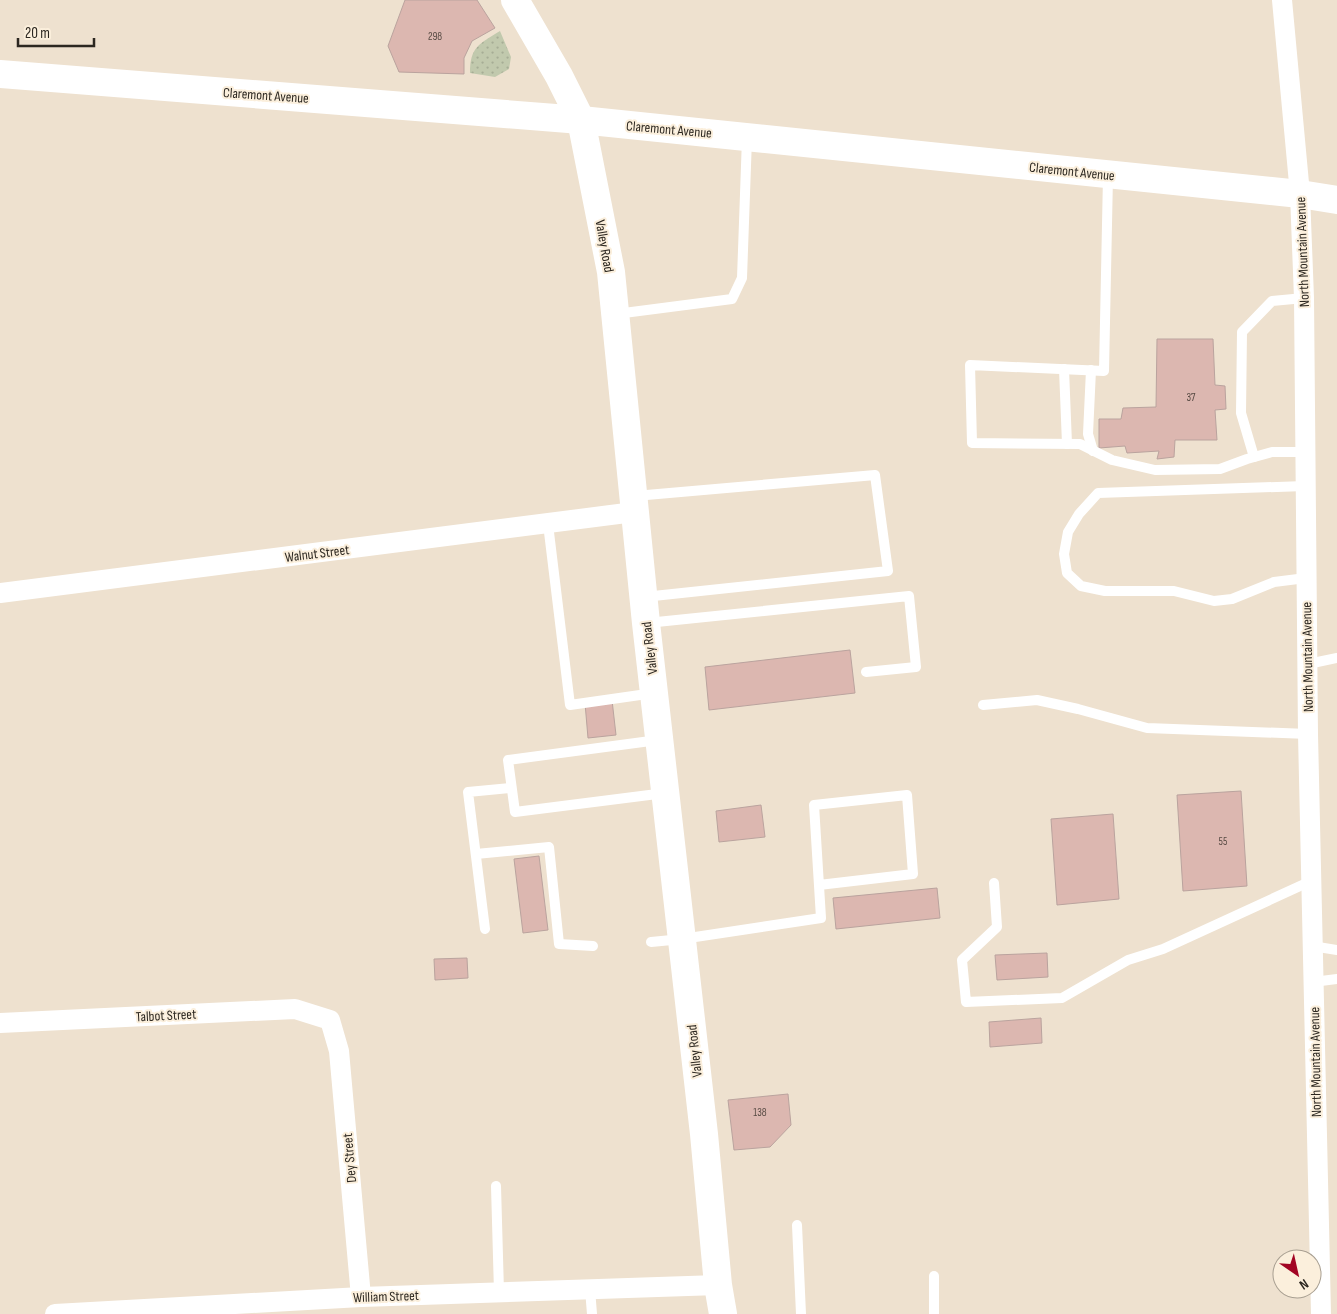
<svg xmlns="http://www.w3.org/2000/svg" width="1337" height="1314" viewBox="0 0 1337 1314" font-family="'Sofia Sans Condensed',sans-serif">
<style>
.grass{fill:url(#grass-dots)}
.building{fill:#dcb7b0;stroke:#baa39e}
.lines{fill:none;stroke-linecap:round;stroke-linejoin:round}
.lane{stroke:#fff;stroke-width:10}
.street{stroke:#fff;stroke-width:20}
.secondary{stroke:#fff;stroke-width:28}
.labels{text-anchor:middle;stroke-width:4;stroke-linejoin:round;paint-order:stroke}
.number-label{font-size:11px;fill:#584b44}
.street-label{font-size:14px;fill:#2c2720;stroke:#fbefdc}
</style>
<defs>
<pattern id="grass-dots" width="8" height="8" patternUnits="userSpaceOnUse" patternTransform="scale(1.25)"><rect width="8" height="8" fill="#c1c9ad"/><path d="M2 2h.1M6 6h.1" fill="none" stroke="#a6ad95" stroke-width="1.8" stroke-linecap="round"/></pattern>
</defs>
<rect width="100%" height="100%" fill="#eee1cf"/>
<path class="grass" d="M500,31L511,57L509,69L495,77L470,73C470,47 479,44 500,31Z"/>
<g class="building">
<polygon points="405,0 477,0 495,28 472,41 464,58 464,74 399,72 388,46"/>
<polygon points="1157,339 1213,339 1215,385 1225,386 1226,409 1215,410 1217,440 1175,440 1174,457 1157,459 1159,451 1127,453 1125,446 1099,448 1099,419 1121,419 1123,408 1156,407"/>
<polygon points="850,650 855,693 709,710 705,667"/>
<polygon points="612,700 616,735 588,738 585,703"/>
<polygon points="1241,791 1247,886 1183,891 1177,795"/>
<polygon points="761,805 765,837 719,842 716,811"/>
<polygon points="1113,814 1119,899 1057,905 1051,819"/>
<polygon points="539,856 548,930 523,933 514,859"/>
<polygon points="937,888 940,918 836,929 833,898"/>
<polygon points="1047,953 1048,977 997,980 995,955"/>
<polygon points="467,958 468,978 435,980 434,959"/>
<polygon points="1041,1018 1042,1043 990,1047 989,1022"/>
<polygon points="788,1094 791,1125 770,1147 734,1150 728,1100"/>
</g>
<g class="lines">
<g class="lane">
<polyline points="1108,176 1104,371 970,365 972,443 1080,444 1112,460 1155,470 1220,469 1247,459 1272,452 1305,452"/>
<polyline points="616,314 732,299 742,278 747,138"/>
<polyline points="1064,369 1067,444"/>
<polyline points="1091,370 1088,434 1093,451"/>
<polyline points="1254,457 1241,413 1242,332 1272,301 1304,298"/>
<polyline points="1305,486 1098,493 1079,514 1068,532 1064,554 1067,573 1081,586 1105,591 1174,591 1214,601 1232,599 1274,582 1306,578"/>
<polyline points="635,496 875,475 888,571 644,597"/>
<polyline points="548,524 570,705 654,693"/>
<polyline points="647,623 909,596 916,667 866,672"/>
<polyline points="1308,664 1337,658"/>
<polyline points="983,705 1037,700 1078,709 1147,728 1308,734"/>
<polyline points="658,740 508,760 515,812 665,793"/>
<polyline points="476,854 549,847 559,944 593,946"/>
<polyline points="994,883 997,927 962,960 966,1002 1062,998 1128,960 1163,949 1311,881"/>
<polyline points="485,929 468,792 511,788"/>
<polyline points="651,942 682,939 821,918 814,805 907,795 913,874 819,885"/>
<polyline points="1312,946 1337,950"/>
<polyline points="1313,982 1337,979"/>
<polyline points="496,1186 499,1292"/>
<polyline points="797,1225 801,1314"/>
<polyline points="934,1276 934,1314"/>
<polyline points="590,1289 592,1314"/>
</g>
<g class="street">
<polyline points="1282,0 1300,194 1304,298 1308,734 1321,1314"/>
<polyline points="0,593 634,512"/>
<polyline points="0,1023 295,1009 330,1020 339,1051 361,1297"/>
<polyline points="55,1314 361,1297 718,1285"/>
</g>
<g class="secondary">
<polyline points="515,0 559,76 581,120 611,272 646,623 704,1134 718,1285 723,1314"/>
<polyline points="0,74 581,120 1300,194 1337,200"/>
</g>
</g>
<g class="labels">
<g class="number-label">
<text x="435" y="40">298</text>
<text x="1191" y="401">37</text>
<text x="1223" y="845">55</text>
<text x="760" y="1116">138</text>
</g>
<g class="street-label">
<text transform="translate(266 95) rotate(4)" y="5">Claremont Avenue</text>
<text transform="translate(669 129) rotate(5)" y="5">Claremont Avenue</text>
<text transform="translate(1072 171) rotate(6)" y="5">Claremont Avenue</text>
<text transform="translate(605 246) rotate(80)" y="5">Valley Road</text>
<text transform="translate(1302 252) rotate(-92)" y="5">North Mountain Avenue</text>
<text transform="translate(317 553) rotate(-7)" y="5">Walnut Street</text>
<text transform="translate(649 648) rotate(-97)" y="5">Valley Road</text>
<text transform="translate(1307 657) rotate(-91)" y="5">North Mountain Avenue</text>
<text transform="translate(166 1015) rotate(-3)" y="5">Talbot Street</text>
<text transform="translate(694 1051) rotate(-96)" y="5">Valley Road</text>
<text transform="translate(1315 1062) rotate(-91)" y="5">North Mountain Avenue</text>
<text transform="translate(349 1158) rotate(-95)" y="5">Dey Street</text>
<text transform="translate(386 1296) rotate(-2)" y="5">William Street</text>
</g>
</g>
<g transform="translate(1297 1274) rotate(146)"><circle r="24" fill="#fbefdc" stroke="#a89f91"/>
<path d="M0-4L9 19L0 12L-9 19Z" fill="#a20423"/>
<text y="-8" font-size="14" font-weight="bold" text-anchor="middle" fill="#2c2720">N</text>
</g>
<path d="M18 38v8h76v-8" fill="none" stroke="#2c2720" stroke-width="2.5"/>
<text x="25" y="38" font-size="15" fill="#2c2720" stroke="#fbefdc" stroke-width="4" paint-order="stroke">20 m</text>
</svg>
